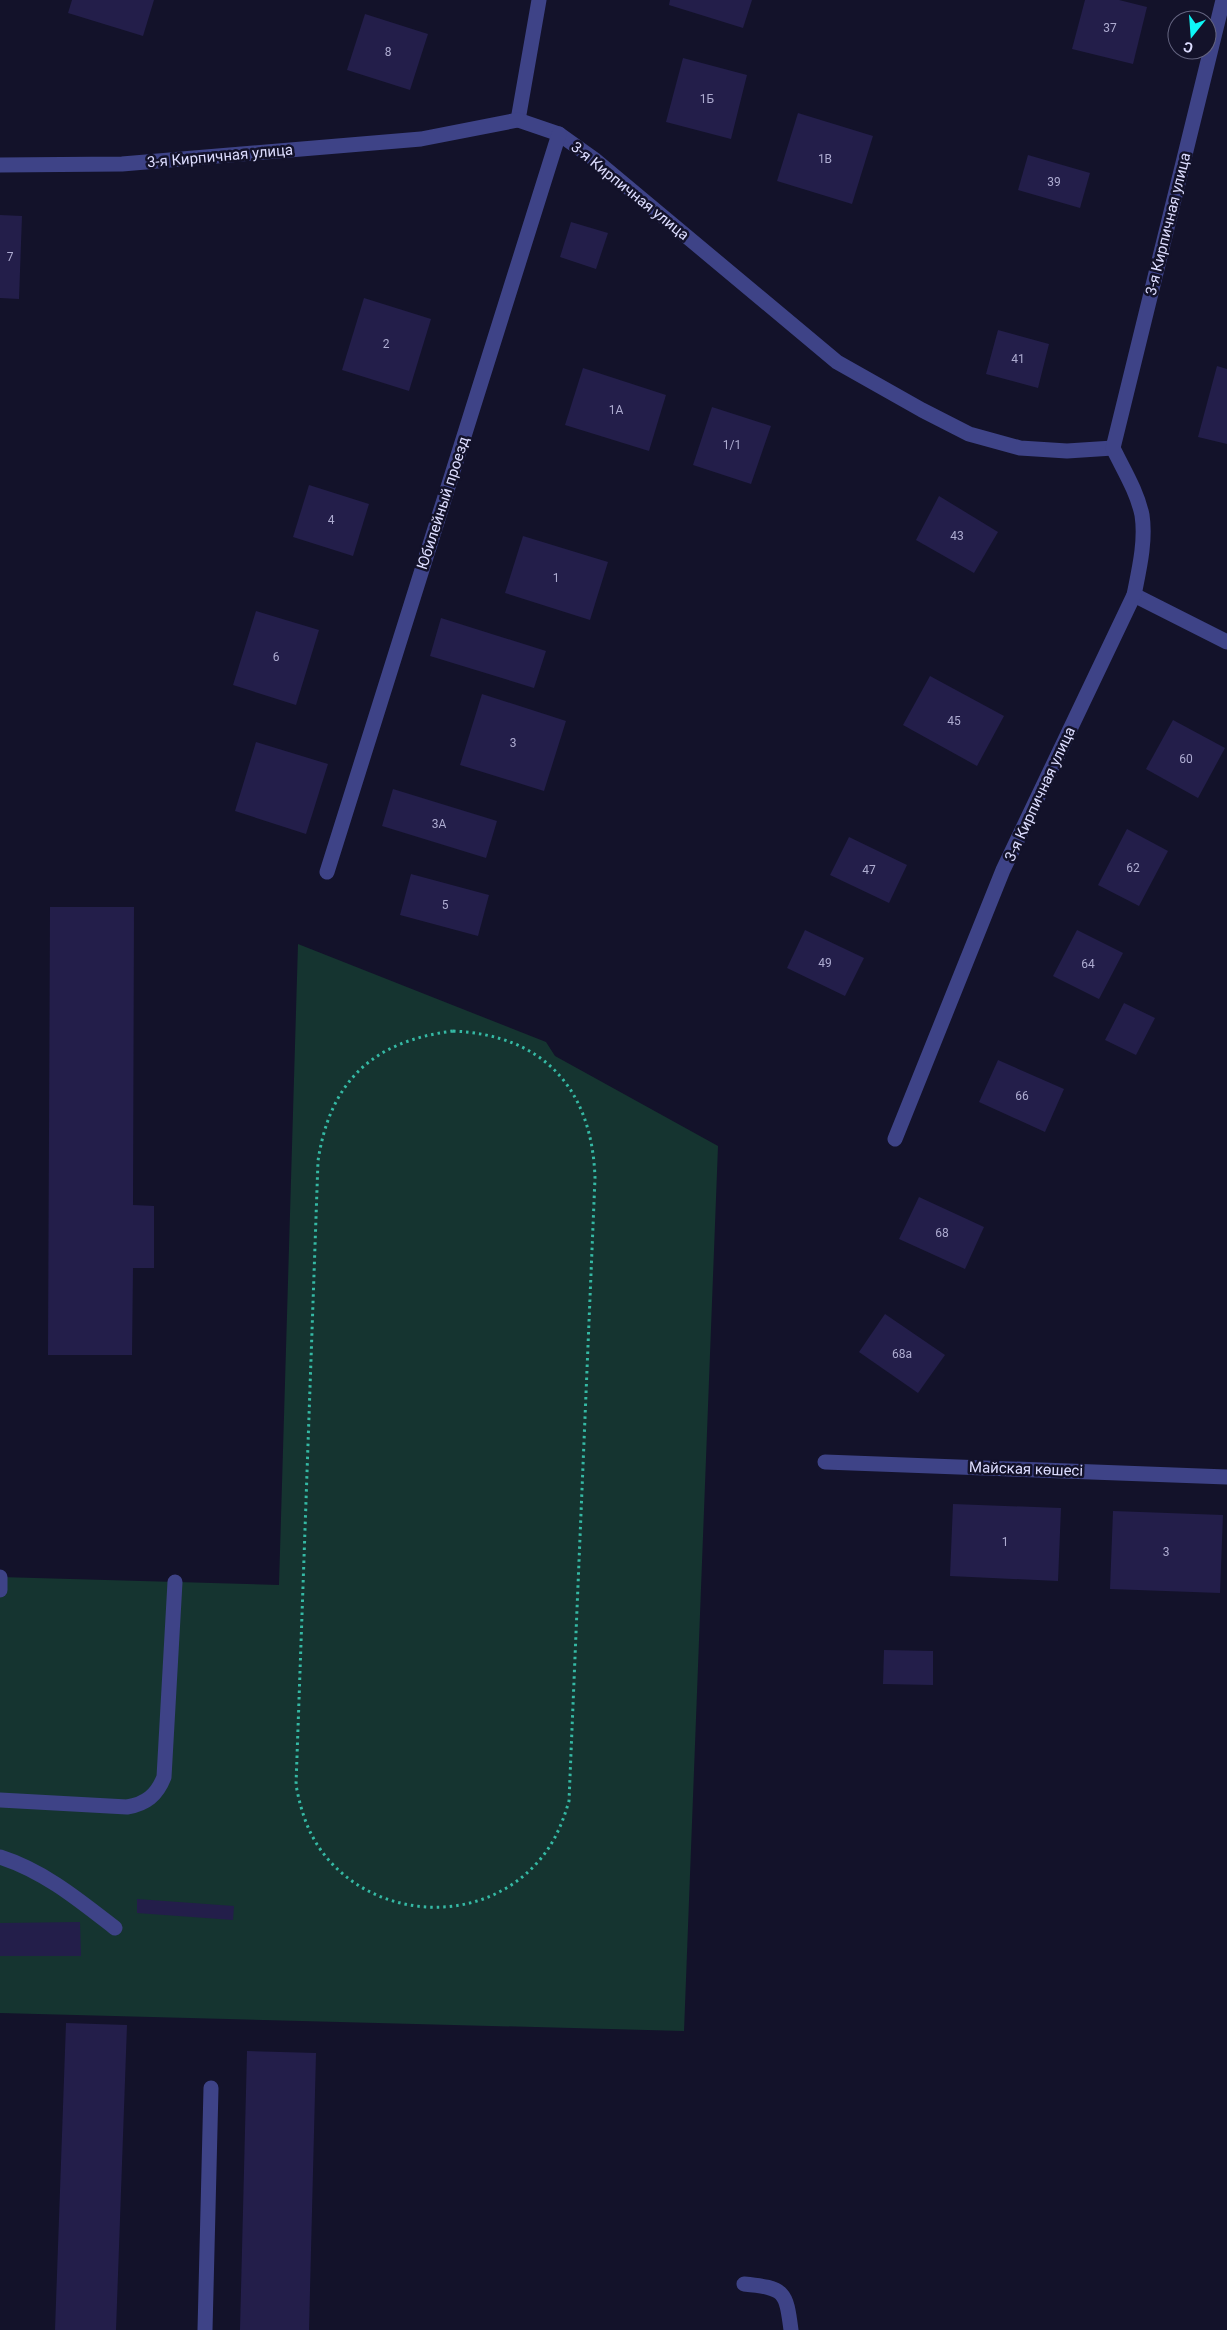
<svg xmlns="http://www.w3.org/2000/svg" width="1227" height="2330" viewBox="0 0 1227 2330" font-family="Roboto,sans-serif">
<style>
.green{fill:#153430}
.building{fill:#231e4a}
.lines{fill:none;stroke-linecap:round;stroke-linejoin:round}
.path{stroke:#35b9a4;stroke-width:3;stroke-dasharray:2.5 4;stroke-linecap:butt}
.lane{stroke:#3e4387;stroke-width:15}
.street{stroke:#3e4387;stroke-width:15}
.labels{text-anchor:middle;stroke-width:5;stroke-linejoin:round;paint-order:stroke}
.number-label{font-size:12px;fill:#aeacd1}
.street-label{font-size:15px;fill:#dcdcfe;stroke:#13122a}
</style>
<rect width="100%" height="100%" fill="#13122a"/>
<polygon class="green" points="298,944 546,1042 555,1056 718,1146 684,2031 0,2013 0,1577 279,1585"/>
<g class="building">
<polygon points="72,0 154,0 143,36 68,13"/>
<polygon points="670,0 752,0 743,28 669,5"/>
<polygon points="1085,0 1119,0 1147,7 1133,64 1072,49"/>
<polygon points="365,14 428,34 410,90 347,70"/>
<polygon points="683,58 747,75 731,139 666,122"/>
<polygon points="798,113 873,136 852,204 777,181"/>
<polygon points="1028,155 1090,173 1080,208 1018,190"/>
<polygon points="0,215 22,216 19,299 0,298"/>
<polygon points="571,222 608,233 596,269 560,257"/>
<polygon points="364,298 431,319 409,391 342,370"/>
<polygon points="998,330 1049,344 1038,388 986,374"/>
<polygon points="1217,366 1227,369 1227,444 1198,437"/>
<polygon points="583,368 666,395 649,451 565,425"/>
<polygon points="712,407 771,426 751,484 693,465"/>
<polygon points="309,485 369,504 353,556 293,537"/>
<polygon points="939,496 998,532 974,573 916,540"/>
<polygon points="523,536 608,562 590,620 505,593"/>
<polygon points="256,611 319,630 296,705 233,685"/>
<polygon points="441,618 546,651 534,688 430,656"/>
<polygon points="930,676 1004,716 977,766 903,725"/>
<polygon points="482,694 566,721 544,791 460,765"/>
<polygon points="1173,720 1225,748 1198,798 1146,769"/>
<polygon points="256,742 328,764 306,834 235,811"/>
<polygon points="393,789 497,821 486,858 382,826"/>
<polygon points="1127,829 1168,851 1139,906 1098,885"/>
<polygon points="849,837 907,865 889,903 830,875"/>
<polygon points="411,874 489,895 478,936 400,915"/>
<polygon points="50,907 134,907 133,1205 154,1206 154,1268 133,1268 132,1355 48,1355"/>
<polygon points="805,930 864,958 845,996 787,968"/>
<polygon points="1077,930 1123,953 1099,999 1053,976"/>
<polygon points="1124,1003 1155,1018 1136,1055 1105,1040"/>
<polygon points="998,1060 1064,1089 1045,1132 979,1102"/>
<polygon points="919,1197 984,1227 965,1269 899,1239"/>
<polygon points="885,1314 945,1355 918,1393 859,1352"/>
<polygon points="953,1504 1061,1508 1058,1581 950,1576"/>
<polygon points="1113,1511 1223,1515 1220,1593 1110,1589"/>
<polygon points="884,1650 933,1651 933,1685 883,1684"/>
<polygon points="137,1899 234,1906 233,1920 137,1913"/>
<polygon points="80,1922 81,1956 0,1956 0,1923"/>
<polygon points="66,2023 127,2025 116,2330 55,2330"/>
<polygon points="247,2051 316,2053 309,2330 240,2330"/>
</g>
<g class="lines">
<path class="path" d="M453,1031C543,1035 592,1088 595,1178L569,1801C562,1825 553,1846 536,1864C480,1925 379,1920 327,1858C309,1837 301,1812 296,1785L318,1161C330,1081 373,1041 453,1031Z"/>
<g class="lane">
<polyline points="1134,595 1227,642"/>
<polyline points="0,1590 0,1577"/>
<path d="M0,1800L127,1807C146,1804 157,1795 164,1777L175,1582"/>
<path d="M0,1857C44,1871 79,1900 115,1928"/>
<path d="M744,2284C785,2288 786,2291 791,2330"/>
<polyline points="205,2330 211,2088"/>
</g>
<g class="street">
<polyline points="518,120 539,0"/>
<polyline points="0,165 122,164 421,139 518,120 559,134 594,159 837,362 922,410 969,434 1020,448 1067,451 1113,448"/>
<polyline points="327,872 559,134"/>
<path d="M895,1139L1003,870L1134,595C1139,570 1146,541 1142,515C1137,491 1123,469 1113,448L1223,0"/>
<polyline points="825,1462 1227,1477"/>
</g>
</g>
<g class="labels">
<g class="number-label">
<text x="1110" y="32">37</text>
<text x="388" y="56">8</text>
<text x="707" y="103">1Б</text>
<text x="825" y="163">1В</text>
<text x="1054" y="186">39</text>
<text x="10" y="261">7</text>
<text x="386" y="348">2</text>
<text x="1018" y="363">41</text>
<text x="616" y="414">1А</text>
<text x="732" y="449">1/1</text>
<text x="331" y="524">4</text>
<text x="957" y="540">43</text>
<text x="556" y="582">1</text>
<text x="276" y="661">6</text>
<text x="954" y="725">45</text>
<text x="513" y="747">3</text>
<text x="1186" y="763">60</text>
<text x="439" y="828">3А</text>
<text x="1133" y="872">62</text>
<text x="869" y="874">47</text>
<text x="445" y="909">5</text>
<text x="825" y="967">49</text>
<text x="1088" y="968">64</text>
<text x="1022" y="1100">66</text>
<text x="942" y="1237">68</text>
<text x="902" y="1358">68а</text>
<text x="1005" y="1546">1</text>
<text x="1166" y="1556">3</text>
</g>
<g class="street-label">
<text transform="translate(220 156) rotate(-5)" y="5">3-я Кирпичная улица</text>
<text transform="translate(630 191) rotate(39)" y="5">3-я Кирпичная улица</text>
<text transform="translate(1168 224) rotate(-76)" y="5">3-я Кирпичная улица</text>
<text transform="translate(443 503) rotate(-72)" y="5">Юбилейный проезд</text>
<text transform="translate(1040 794) rotate(-65)" y="5">3-я Кирпичная улица</text>
<text transform="translate(1026 1469) rotate(2)" y="5">Майская көшесі</text>
</g>
</g>
<g transform="translate(1192 35) rotate(197)"><circle r="24" fill="#13122a" stroke="#63637f"/>
<path d="M0-4L9 19L0 12L-9 19Z" fill="#0ef7f7"/>
<text y="-8" font-size="14" font-weight="bold" text-anchor="middle" fill="#dcdcfe">С</text>
</g>
</svg>
